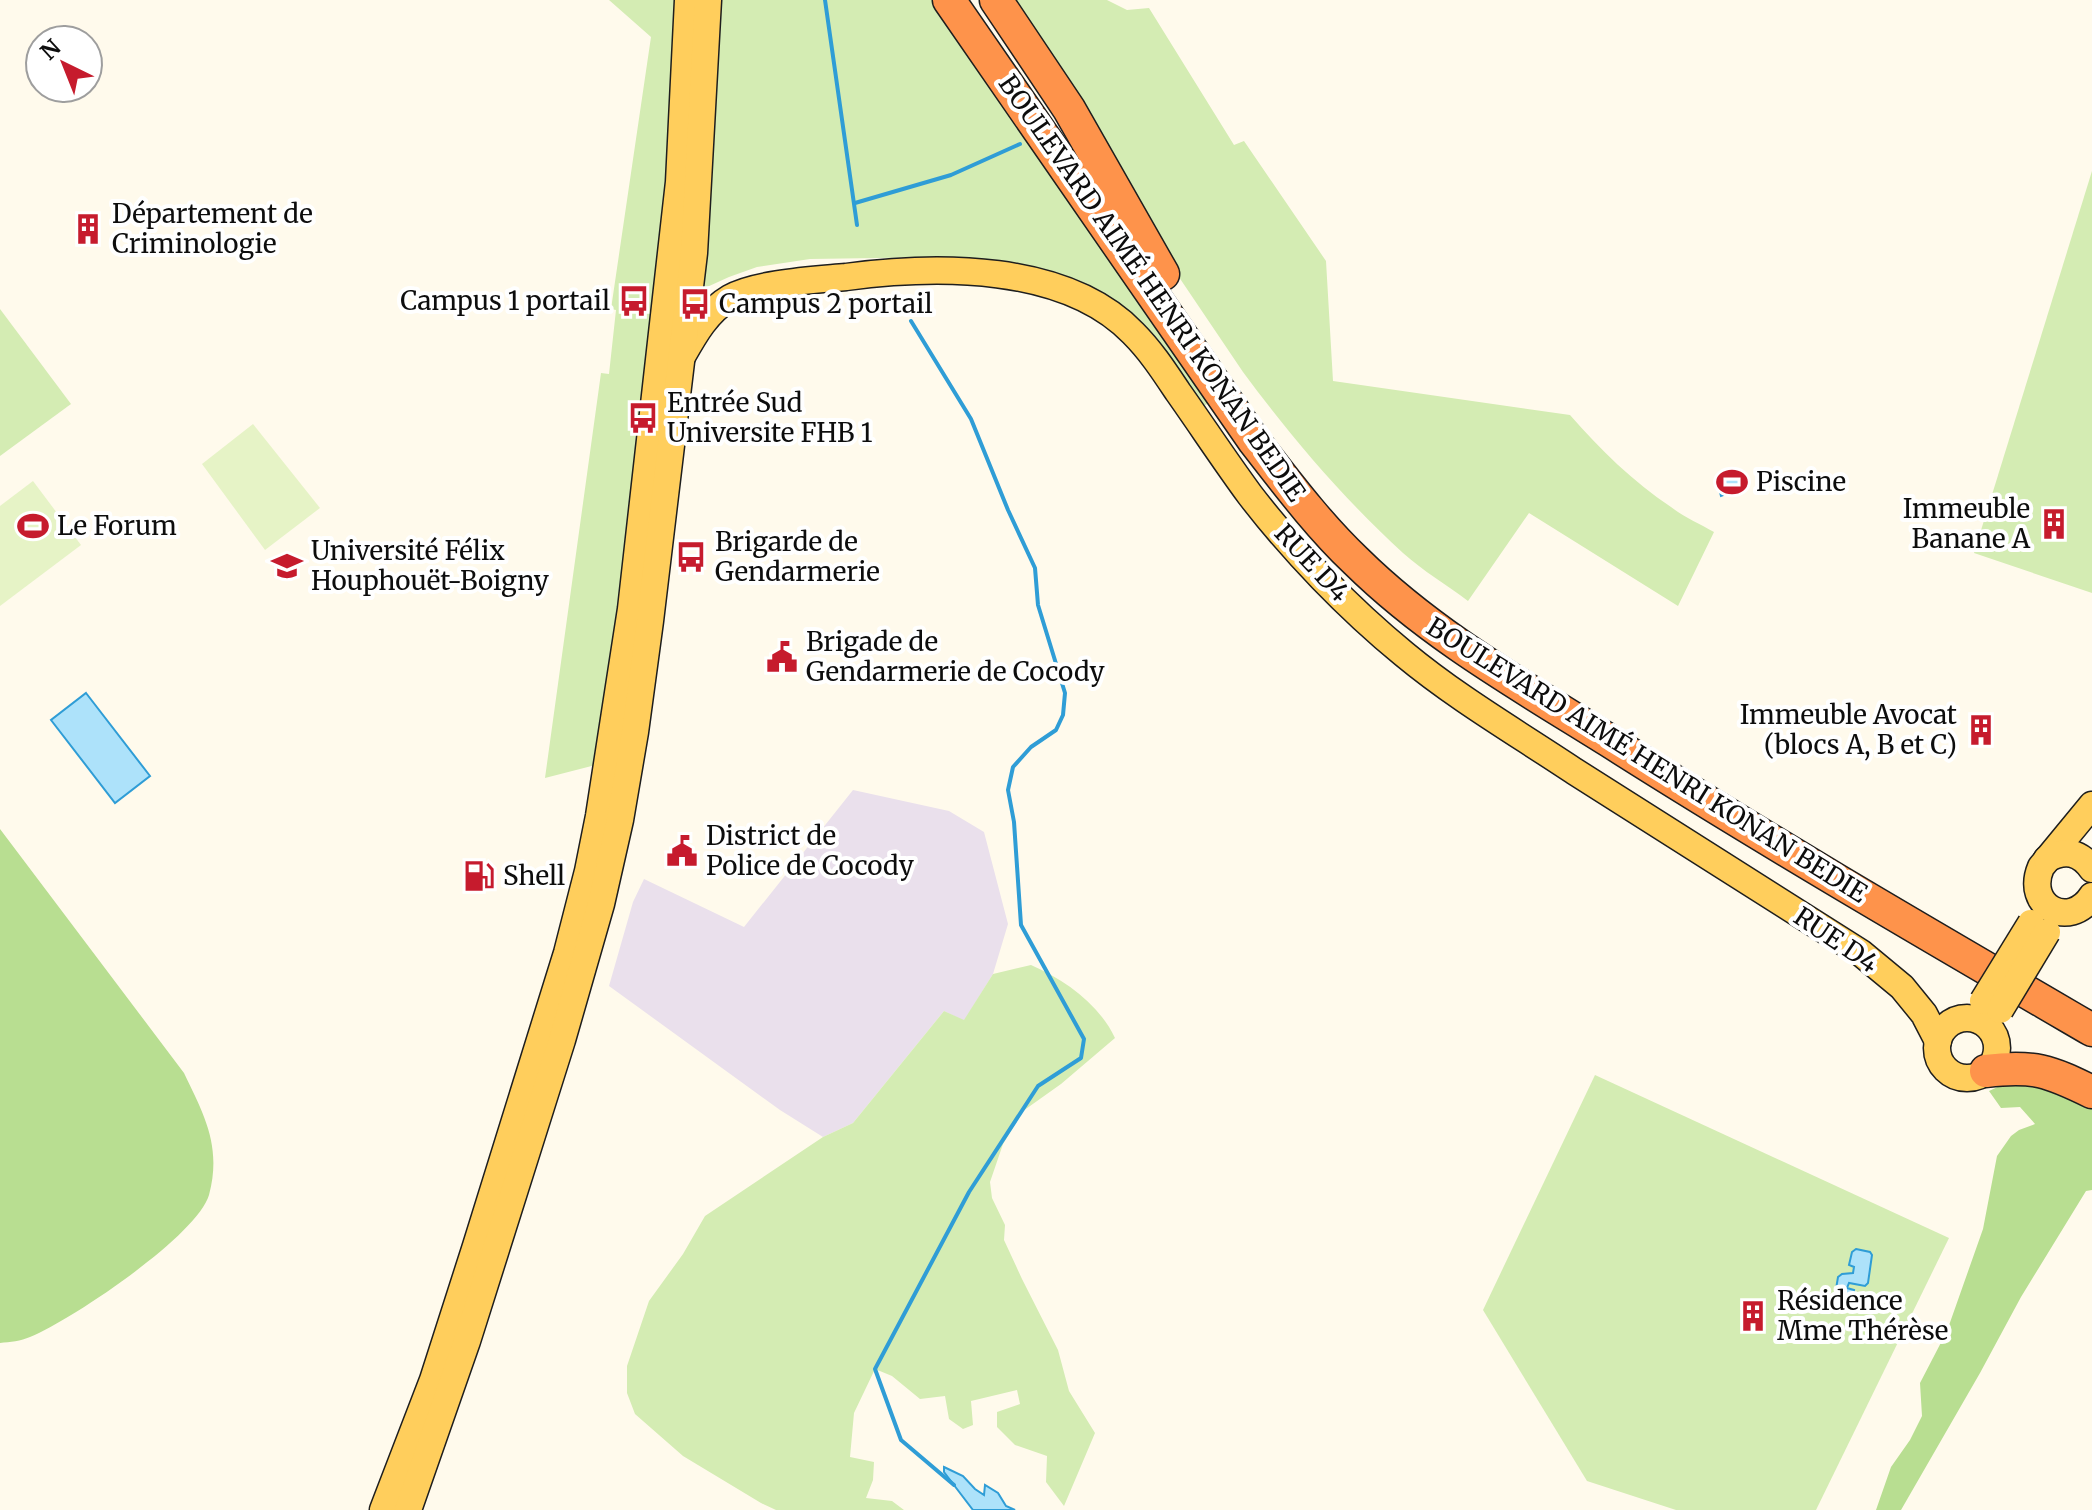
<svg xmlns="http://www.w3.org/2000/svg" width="2092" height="1510" viewBox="0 0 2092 1510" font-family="Merriweather,serif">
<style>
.industrial{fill:#eae0ec}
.green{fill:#d4ecb3}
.forest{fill:#b8de91}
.pitch{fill:#e6f3c6}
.water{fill:#ade2fa;stroke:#2f9dd6;stroke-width:2}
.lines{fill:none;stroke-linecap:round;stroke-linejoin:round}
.stream{stroke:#2f9dd6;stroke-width:4}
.major-casing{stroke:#1e1e1e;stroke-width:29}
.highway-casing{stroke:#1e1e1e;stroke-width:35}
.major{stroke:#ffce5c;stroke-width:26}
.highway{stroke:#fe934b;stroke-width:32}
.major-bridge-casing{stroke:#1e1e1e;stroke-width:29;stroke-linecap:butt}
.major-bridge{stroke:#ffce5c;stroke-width:26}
.labels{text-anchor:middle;stroke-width:8;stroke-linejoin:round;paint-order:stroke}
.poi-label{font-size:26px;fill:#0d0d0d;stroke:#fff;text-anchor:start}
.street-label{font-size:26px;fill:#0d0d0d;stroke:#fff}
</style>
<rect width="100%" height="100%" fill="#fffaec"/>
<polygon class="industrial" points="853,790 949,811 984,832 1008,924 993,974 964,1021 944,1011 853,1123 823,1137 780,1110 609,986 633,902 644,879 744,927"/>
<g class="green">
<polygon points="609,0 940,0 1214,398 1202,408 1144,333 1000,264 945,257 810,259 757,267 729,277 707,287 686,307 611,761 545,778 601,373 609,374 616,310 611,309 651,37"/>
<path d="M992,0H1107L1127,10L1149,8L1234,145L1244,141L1326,261L1333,381L1570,415C1600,449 1633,482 1671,507C1684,517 1700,524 1714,532L1678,606L1529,513L1468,601C1447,585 1423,571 1403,553C1343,498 1291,437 1243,372Z"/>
<polygon points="2092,171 2092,593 1974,553"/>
<polygon points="0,309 71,404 0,456"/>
<path d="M1031,965C1065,980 1099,1004 1115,1038L1061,1084L1023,1111L1003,1144L990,1182L992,1198L1005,1225L1004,1240L1022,1279L1058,1350L1069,1391L1095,1433L1064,1506L1046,1482L1047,1456L1015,1445L997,1427V1412L1020,1404L1017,1390L971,1401L973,1425L963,1429L949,1419L945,1396L920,1399L892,1376L875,1369L854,1413L850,1457L874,1462L873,1480L866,1498L892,1501L904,1510H776L761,1503L683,1456L635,1414L627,1393V1366L649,1301L683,1254L705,1216L823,1137L853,1123L944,1011L964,1020L993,974Z"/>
<polygon points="1595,1075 1949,1238 1816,1510 1676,1510 1587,1481 1483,1310"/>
</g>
<g class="forest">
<path d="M0,829L184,1073C204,1115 222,1146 209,1195C197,1236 70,1321 30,1337C21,1341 10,1342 0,1343Z"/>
<polygon points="2031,1083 2092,1108 2092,1190 2086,1191 2021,1297 1980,1373 1901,1510 1876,1510 1891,1467 1910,1440 1922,1416 1920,1383 1947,1331 1983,1229 1997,1156 2011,1136 2019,1130 2035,1124 2020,1107 2001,1108 1989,1091 2002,1085"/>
</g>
<g class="pitch">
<polygon points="253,424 320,508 265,550 202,464"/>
<polygon points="33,481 81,545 0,606 0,506"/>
</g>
<g class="water">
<path d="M1743,474L1748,486L1721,496L1716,478C1725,475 1734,478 1743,474Z"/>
<polygon points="86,693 150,776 115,803 51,720"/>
<polygon points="1856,1249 1870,1252 1872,1255 1868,1283 1865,1286 1849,1283 1847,1288 1854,1290 1853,1294 1843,1297 1836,1289 1838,1277 1842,1274 1853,1273 1854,1267 1849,1265 1852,1252"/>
<polygon points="944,1467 963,1476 975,1489 984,1495 985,1485 998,1493 1006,1506 1015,1510 973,1510 944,1472"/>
</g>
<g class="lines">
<g class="stream">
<polyline points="825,0 857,225"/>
<polyline points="855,203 951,175 1020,144"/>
<polyline points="911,321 971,419 1008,510 1035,568 1038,605 1065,693 1063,715 1056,730 1031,747 1013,767 1008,790 1014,822 1021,925 1084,1039 1081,1058 1038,1086 969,1192 875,1369 901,1440 954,1485"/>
</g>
<defs>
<g id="major">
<path d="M680,360C693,337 706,312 730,298C756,283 815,280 846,277C936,265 1065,263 1133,333C1151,351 1164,371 1178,392C1202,426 1225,461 1250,495C1293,551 1349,609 1404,654C1457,698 1517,733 1574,771C1670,832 1765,892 1861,953L1902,987L1924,1014L1938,1041"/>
<path d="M2092,805L2041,867C2024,907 2070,930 2092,896"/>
<path d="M2047,859C2065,849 2080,852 2092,869"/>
<circle cx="1967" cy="1048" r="30"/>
<polyline points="383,1510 433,1380 476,1246 567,953 588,871 599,816 631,609 679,182 688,0"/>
<polyline points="408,1510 467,1341 562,1040 601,904 620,820 635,732 650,621 694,253 708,0"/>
</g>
<g id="highway">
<path d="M949,0L1254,441C1286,482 1318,525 1356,561C1430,634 1520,685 1608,740C1767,841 1929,935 2092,1030"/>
<polyline points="996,0 1069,109 1163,274"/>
<path d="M1986,1071C2034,1065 2049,1071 2092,1092"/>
</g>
</defs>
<use href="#major" class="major-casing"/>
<use href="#highway" class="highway-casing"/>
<use href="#major" class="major"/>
<use href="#highway" class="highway"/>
<defs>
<g id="major-bridge">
<polyline points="1983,1001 2031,923"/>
<polyline points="2000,1010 2047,932"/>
</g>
</defs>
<use href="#major-bridge" class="major-bridge-casing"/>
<use href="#major-bridge" class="major-bridge"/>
</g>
<defs>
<symbol id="building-bare" viewBox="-9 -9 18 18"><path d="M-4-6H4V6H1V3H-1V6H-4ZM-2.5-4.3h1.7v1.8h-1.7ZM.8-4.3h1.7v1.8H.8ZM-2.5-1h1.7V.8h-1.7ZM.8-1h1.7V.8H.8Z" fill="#c61b2d" stroke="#fff" stroke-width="2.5" paint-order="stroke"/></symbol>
<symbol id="bus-bare" viewBox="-9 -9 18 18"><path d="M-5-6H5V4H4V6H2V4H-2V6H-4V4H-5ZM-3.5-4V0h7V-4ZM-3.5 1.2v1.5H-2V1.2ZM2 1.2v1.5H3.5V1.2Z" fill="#c61b2d" stroke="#fff" stroke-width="2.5" paint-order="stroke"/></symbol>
<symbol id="stadium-bare" viewBox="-9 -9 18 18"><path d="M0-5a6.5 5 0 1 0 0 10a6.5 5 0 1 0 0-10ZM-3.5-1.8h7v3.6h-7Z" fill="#c61b2d" stroke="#fff" stroke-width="2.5" paint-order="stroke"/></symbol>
<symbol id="university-bare" viewBox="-9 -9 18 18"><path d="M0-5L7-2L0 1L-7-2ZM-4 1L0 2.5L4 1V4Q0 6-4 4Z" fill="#c61b2d" stroke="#fff" stroke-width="2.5" paint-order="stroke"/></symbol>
<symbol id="civic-bare" viewBox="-9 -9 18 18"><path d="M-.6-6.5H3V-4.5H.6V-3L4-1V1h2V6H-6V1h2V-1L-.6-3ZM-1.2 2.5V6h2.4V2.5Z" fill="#c61b2d" stroke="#fff" stroke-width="2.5" paint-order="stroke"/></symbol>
<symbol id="fuel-bare" viewBox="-9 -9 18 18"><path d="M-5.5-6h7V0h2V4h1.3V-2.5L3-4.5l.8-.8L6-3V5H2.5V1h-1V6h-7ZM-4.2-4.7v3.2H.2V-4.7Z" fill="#c61b2d" stroke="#fff" stroke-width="2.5" paint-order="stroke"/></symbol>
</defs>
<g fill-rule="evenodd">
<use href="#building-bare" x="66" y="207" width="44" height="44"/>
<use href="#bus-bare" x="612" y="279" width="44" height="44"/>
<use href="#bus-bare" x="673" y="282" width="44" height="44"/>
<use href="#bus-bare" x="621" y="396" width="44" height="44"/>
<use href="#stadium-bare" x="1710" y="460" width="44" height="44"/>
<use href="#building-bare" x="2032" y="502" width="44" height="44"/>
<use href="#stadium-bare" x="11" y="504" width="44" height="44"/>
<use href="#bus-bare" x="669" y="535" width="44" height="44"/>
<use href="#university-bare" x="265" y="544" width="44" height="44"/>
<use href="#civic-bare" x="760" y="635" width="44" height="44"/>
<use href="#building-bare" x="1959" y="708" width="44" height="44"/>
<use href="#civic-bare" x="660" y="829" width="44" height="44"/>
<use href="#fuel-bare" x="457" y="854" width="44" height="44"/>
<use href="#building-bare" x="1731" y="1294" width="44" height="44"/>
</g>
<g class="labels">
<g class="poi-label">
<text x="112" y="223">Département de<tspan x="112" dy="30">Criminologie</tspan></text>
<text x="610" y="310" text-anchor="end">Campus 1 portail</text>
<text x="719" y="313">Campus 2 portail</text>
<text x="667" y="412">Entrée Sud<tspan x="667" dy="30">Universite FHB 1</tspan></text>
<text x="1756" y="491">Piscine</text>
<text x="2030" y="518" text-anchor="end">Immeuble<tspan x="2030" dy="30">Banane A</tspan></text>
<text x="57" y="535">Le Forum</text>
<text x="715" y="551">Brigarde de<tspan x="715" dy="30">Gendarmerie</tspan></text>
<text x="311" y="560">Université Félix<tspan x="311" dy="30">Houphouët-Boigny</tspan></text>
<text x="806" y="651">Brigade de<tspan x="806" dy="30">Gendarmerie de Cocody</tspan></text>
<text x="1957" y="724" text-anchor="end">Immeuble Avocat<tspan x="1957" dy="30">(blocs A, B et C)</tspan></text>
<text x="706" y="845">District de<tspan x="706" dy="30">Police de Cocody</tspan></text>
<text x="503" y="885">Shell</text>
<text x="1777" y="1310">Résidence<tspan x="1777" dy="30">Mme Thérèse</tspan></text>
</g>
<g class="street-label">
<text transform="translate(1152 288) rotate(55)" y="9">BOULEVARD AIMÉ HENRI KONAN BEDIE</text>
<text transform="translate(1312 563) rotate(47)" y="9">RUE D4</text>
<text transform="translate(1647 760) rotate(32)" y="9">BOULEVARD AIMÉ HENRI KONAN BEDIE</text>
<text transform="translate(1836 940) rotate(34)" y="9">RUE D4</text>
</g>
</g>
<g transform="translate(64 64) rotate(317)"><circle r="38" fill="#ffffff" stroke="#9e9e9e" stroke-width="2"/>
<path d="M0-6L14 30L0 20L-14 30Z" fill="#c61b2d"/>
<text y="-12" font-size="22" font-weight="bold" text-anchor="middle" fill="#0d0d0d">N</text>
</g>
</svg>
